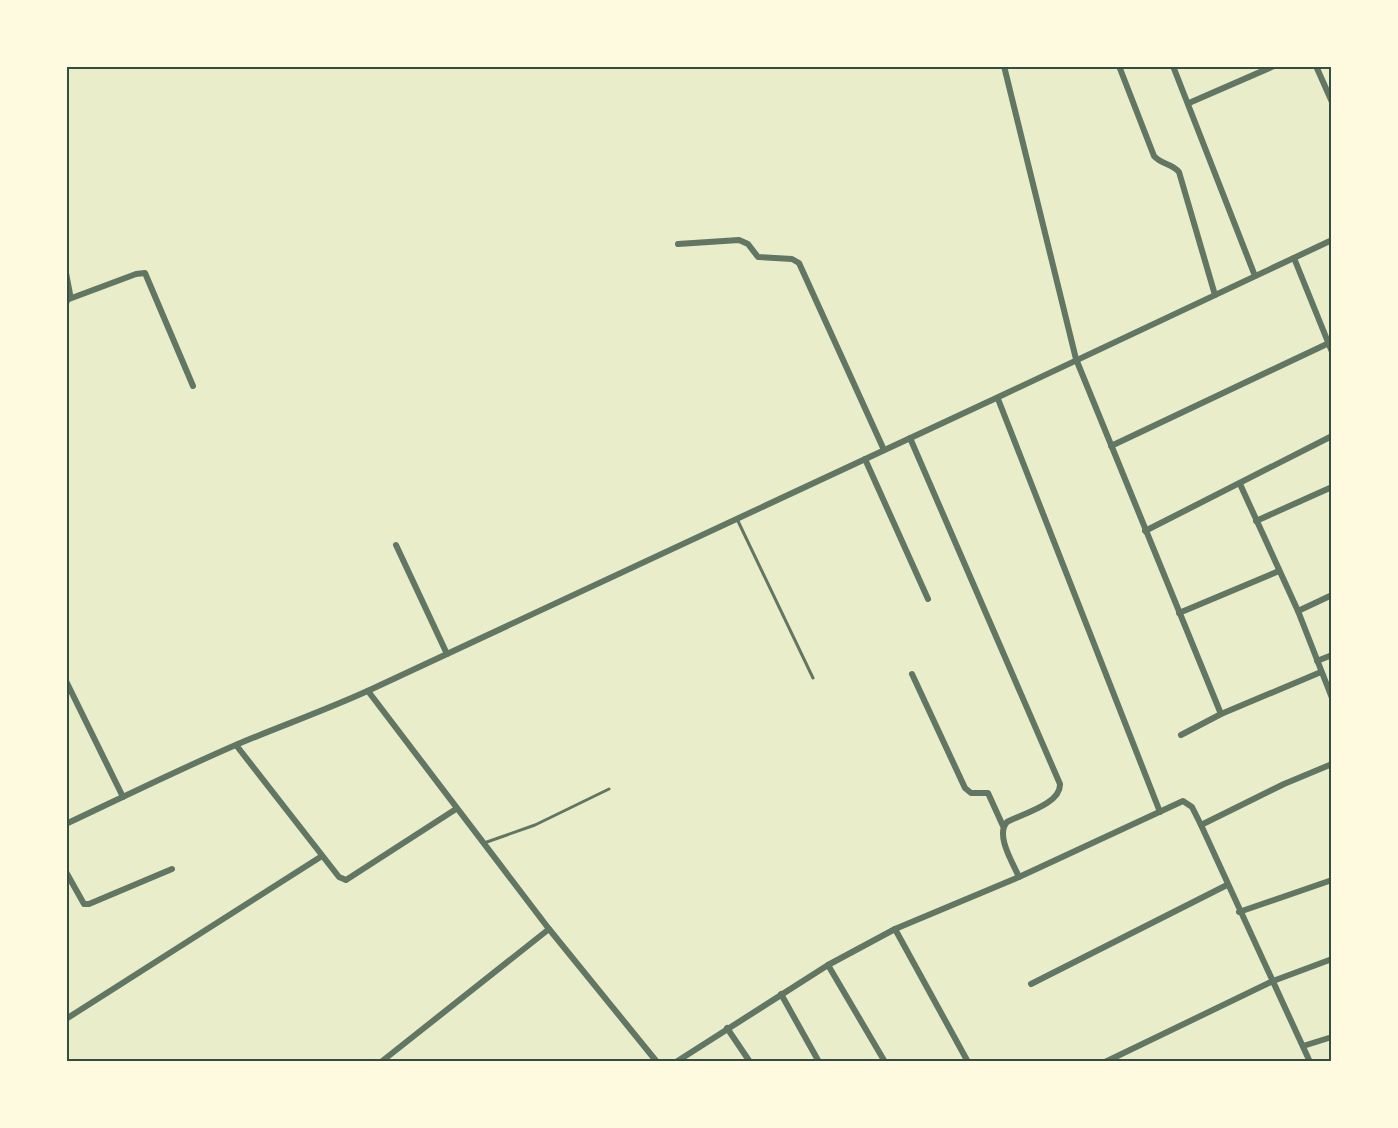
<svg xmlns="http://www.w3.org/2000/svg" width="1398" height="1128" viewBox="0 0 1398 1128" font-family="Ubuntu,sans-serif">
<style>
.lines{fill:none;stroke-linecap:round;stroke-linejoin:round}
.service{stroke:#617663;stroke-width:3}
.minor{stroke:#617663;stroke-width:6}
.neatline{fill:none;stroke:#344e41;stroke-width:2}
</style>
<rect width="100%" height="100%" fill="#e9edc9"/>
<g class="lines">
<g class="service">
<polyline points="737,519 813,678"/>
<polyline points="484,843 535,825 609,789"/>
</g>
<g class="minor">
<polyline points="1004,66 1076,359 1221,714"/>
<path d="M1119,66L1154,156C1162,165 1172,163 1179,172L1215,295"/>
<polyline points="1173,66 1255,276"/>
<polyline points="1316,66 1332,102"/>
<polyline points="1189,103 1274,66"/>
<polyline points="678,244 739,240 748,244 758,257 792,259 799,263 884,450"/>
<polyline points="1294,258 1332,352"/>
<polyline points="66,273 70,294 66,303"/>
<polyline points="69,299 136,274 145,273 193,386"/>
<polyline points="998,399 1160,812"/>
<path d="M910,438L1060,784C1061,804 1022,814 1007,822C995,835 1013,863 1019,877"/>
<polyline points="1111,446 1329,343"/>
<polyline points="865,459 928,599"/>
<polyline points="1240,484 1298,611 1332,698"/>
<polyline points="1256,521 1332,487"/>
<polyline points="1145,531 1332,436"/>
<polyline points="396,545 447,654"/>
<polyline points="1298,611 1332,595"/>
<polyline points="1179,613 1279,571"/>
<polyline points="1317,661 1332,655"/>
<polyline points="912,674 965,788 971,793 988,793 1003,826"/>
<polyline points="66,681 123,797"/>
<polyline points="368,691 549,929 657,1062"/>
<polyline points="1181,735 1221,714 1321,672"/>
<polyline points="236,745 339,877 346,880 456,809"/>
<path d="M66,824C123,797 180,769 238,744C283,725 329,709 374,688C694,541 1013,390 1332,240"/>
<polyline points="1201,825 1284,784 1332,764"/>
<polyline points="66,872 84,904 89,904 172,869"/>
<polyline points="1239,912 1332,880"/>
<polyline points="895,929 968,1062"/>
<polyline points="828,965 885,1062"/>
<polyline points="1031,984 1227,885"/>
<polyline points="781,994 819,1062"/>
<polyline points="66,1019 322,856"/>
<polyline points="727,1028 750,1062"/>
<polyline points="1303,1046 1332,1037"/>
<polyline points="381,1062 549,929"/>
<polyline points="676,1062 828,965 895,929 1019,877 1183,801 1192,807 1201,825 1310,1062"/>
<polyline points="1105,1062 1273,981 1332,959"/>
</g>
</g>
<rect width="1398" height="1128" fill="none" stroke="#fefae0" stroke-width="135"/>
<rect x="68" y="68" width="1262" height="992" class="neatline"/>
</svg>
